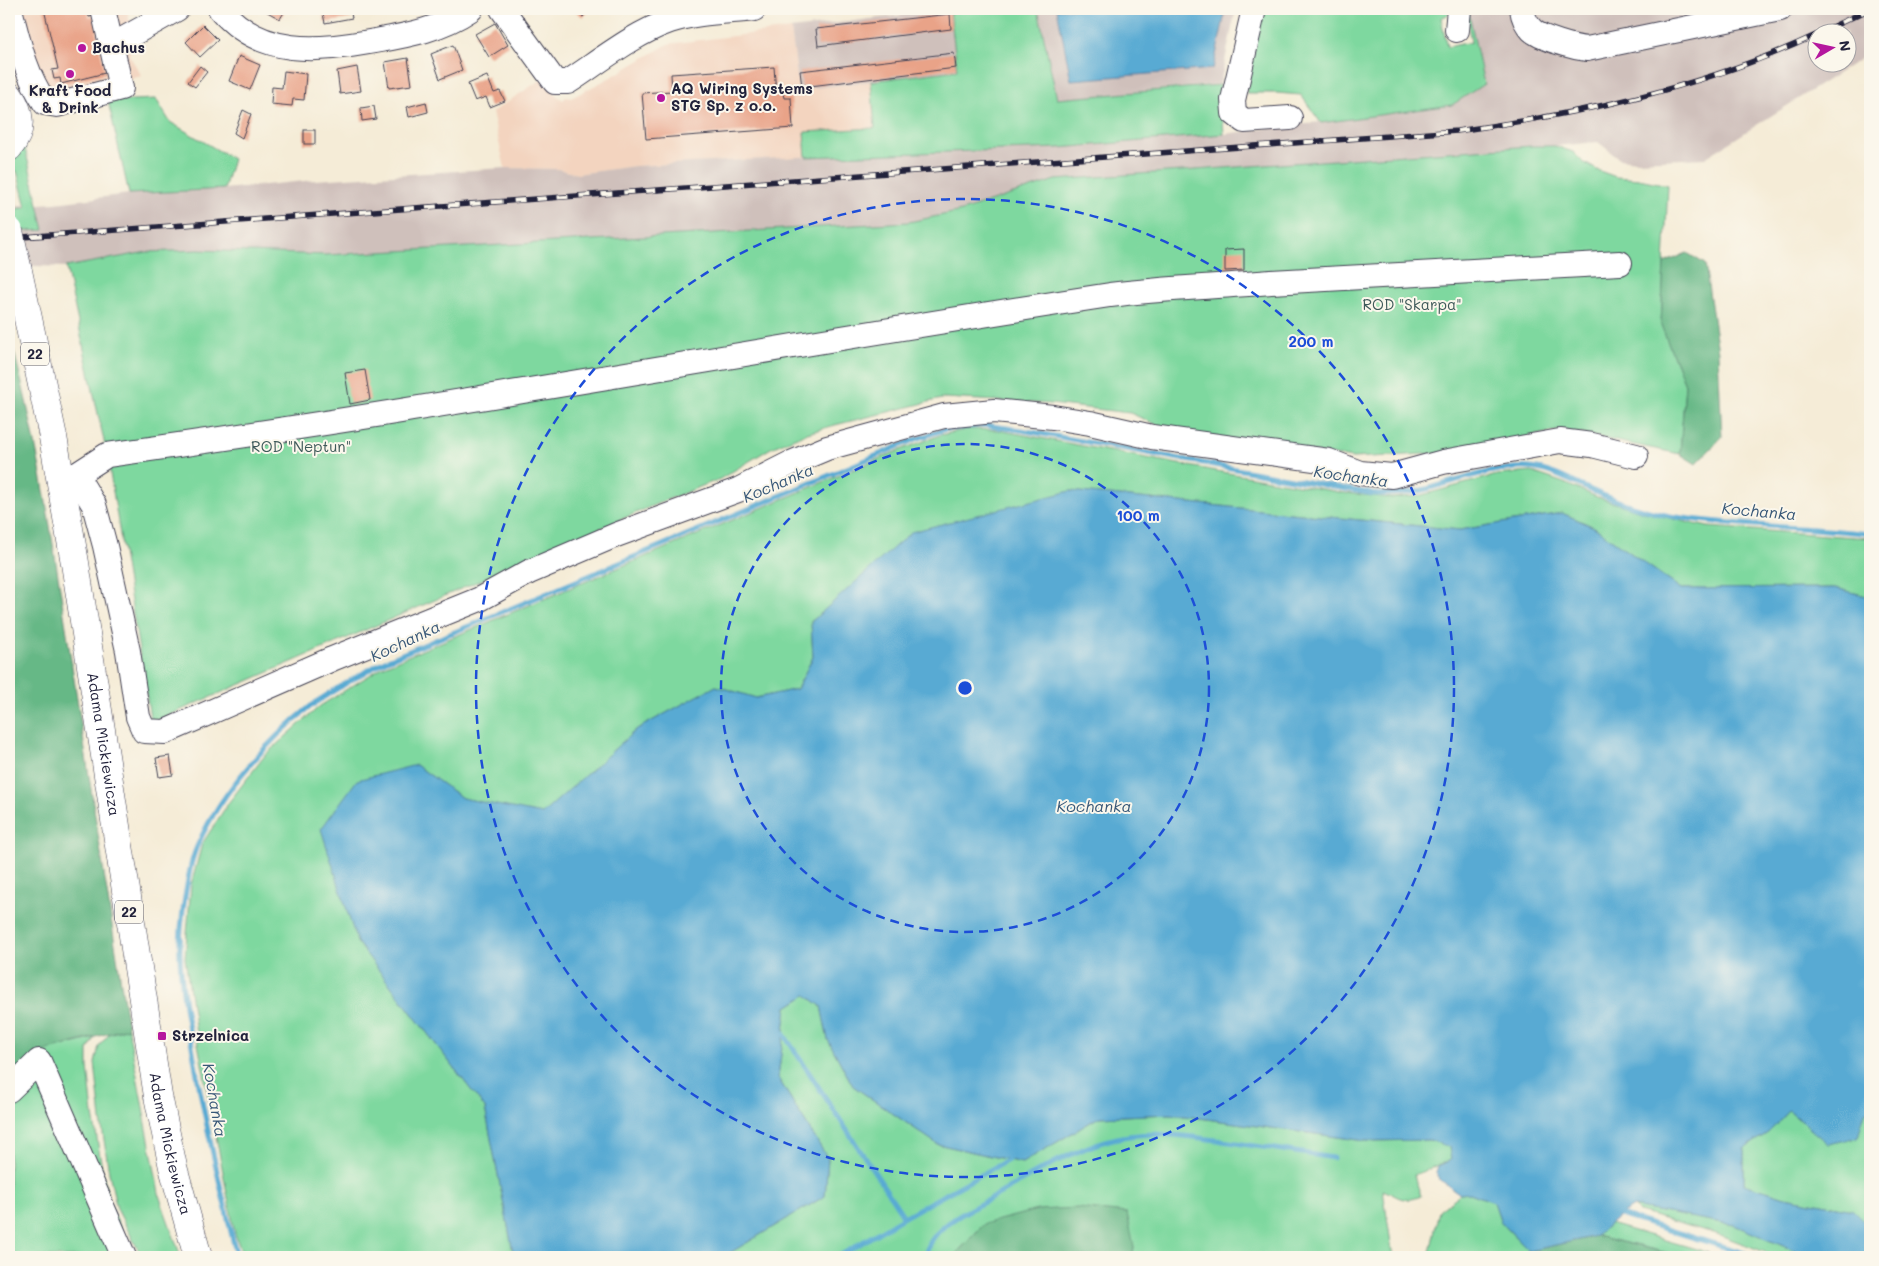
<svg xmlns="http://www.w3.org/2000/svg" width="1879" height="1266" viewBox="0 0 1879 1266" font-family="Mali,sans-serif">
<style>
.built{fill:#f3d4bf}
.industrial{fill:#cfc0bb;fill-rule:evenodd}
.green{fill:#7ed89f;stroke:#507d6d}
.forest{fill:#66b886;stroke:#446d60}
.water{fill:#58aad3;stroke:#3d6687}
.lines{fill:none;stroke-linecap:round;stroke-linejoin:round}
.stream{stroke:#58aad3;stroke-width:5}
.building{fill:#e9a388}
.minor-casing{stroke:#424052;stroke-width:26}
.major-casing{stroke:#424052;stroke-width:29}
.minor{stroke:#fff;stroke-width:24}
.major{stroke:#fff;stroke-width:28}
.rail-casing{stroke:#22223b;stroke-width:5.5}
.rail{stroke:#fbf7ec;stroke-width:4;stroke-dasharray:11;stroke-linecap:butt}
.major-bridge-casing{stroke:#424052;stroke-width:29;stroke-linecap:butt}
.major-bridge{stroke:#fff;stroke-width:28}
.ring{fill:none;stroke:#1d4ed8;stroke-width:2.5;stroke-dasharray:9 6}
.poi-dot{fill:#b5179e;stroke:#fbf7ec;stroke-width:2}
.labels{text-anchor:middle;stroke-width:4;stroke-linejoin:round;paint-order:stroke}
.shield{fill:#fbf7ec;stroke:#636270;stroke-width:1}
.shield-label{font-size:14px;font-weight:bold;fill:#22223b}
.poi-label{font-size:15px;font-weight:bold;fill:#22223b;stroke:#fbf7ec;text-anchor:start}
.park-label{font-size:15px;fill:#3e5959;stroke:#fbf7ec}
.street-label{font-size:15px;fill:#22223b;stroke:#fbf7ec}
.water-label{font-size:16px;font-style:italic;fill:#385878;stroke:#fbf7ec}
.centre{fill:#1d4ed8;stroke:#fbf7ec;stroke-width:2.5}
.ring-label{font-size:15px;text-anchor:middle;font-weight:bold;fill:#1d4ed8;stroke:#fbf7ec;stroke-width:4;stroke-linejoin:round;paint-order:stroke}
</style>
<rect width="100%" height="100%" fill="#fbf7ec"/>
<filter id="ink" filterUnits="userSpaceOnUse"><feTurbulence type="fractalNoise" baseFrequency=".02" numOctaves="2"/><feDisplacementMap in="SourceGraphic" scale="10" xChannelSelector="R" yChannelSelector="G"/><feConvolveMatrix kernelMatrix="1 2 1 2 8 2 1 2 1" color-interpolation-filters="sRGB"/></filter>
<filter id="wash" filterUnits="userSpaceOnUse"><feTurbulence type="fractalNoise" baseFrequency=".0096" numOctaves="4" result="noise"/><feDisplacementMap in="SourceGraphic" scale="20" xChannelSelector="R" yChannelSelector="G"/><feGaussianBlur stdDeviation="1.12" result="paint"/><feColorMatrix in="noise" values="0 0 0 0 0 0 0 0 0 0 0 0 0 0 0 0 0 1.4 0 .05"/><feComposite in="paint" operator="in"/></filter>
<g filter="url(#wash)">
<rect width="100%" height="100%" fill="#f5ecd7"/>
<g class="built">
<polygon points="23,9 127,9 134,41 129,55 142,76 45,99"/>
<polygon points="791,29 799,90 871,81 876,128 804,132 806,157 635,166 577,174 558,169 505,168 492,112 545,77 556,95 563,100 566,97 571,98 613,76 668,44"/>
</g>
<g class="industrial">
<polygon points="950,9 958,70 799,90 791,29"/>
<polygon points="1038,9 1236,9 1220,84 1057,99"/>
<path d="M1468,9H1870V53L1705,158L1637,161L1620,159L1598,142L1555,146H1532L1055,180L962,211L909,222L326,255L198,250L147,252L66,267L9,265V206L55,203L129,194L224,189L315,180L505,168L558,169L577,174L635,166L1224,134L1452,105L1484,84ZM1816,32H1846V62H1816Z"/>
</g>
<g class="green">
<polygon points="950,9 1038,9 1057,99 1220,85 1224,134 1059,148 806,157 804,132 875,128 871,81 957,70"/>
<polygon points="1262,9 1451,9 1451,13 1441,18 1447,47 1471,42 1465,9 1468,9 1484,84 1452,105 1321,123 1301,95 1277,93 1246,93"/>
<polygon points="156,99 170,122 233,159 224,189 129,194 108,101"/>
<polygon points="24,144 44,230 9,232 9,211 26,207 17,171 10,172 13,158"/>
<polygon points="1532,146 1555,146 1573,152 1583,162 1597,170 1616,177 1639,179 1668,185 1661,325 1685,384 1680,454 1562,430 1443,453 1353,458 1171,431 1130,413 1051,404 945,398 835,425 804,434 771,448 720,479 659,503 151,723 107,455 66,267 147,252 198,250 326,255 909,222 962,211 1055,180"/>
<polygon points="969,429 998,430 1205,469 1345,493 1391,498 1418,496 1497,475 1532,472 1564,483 1597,497 1643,512 1708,527 1870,538 1870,597 1835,588 1681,589 1594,527 1562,513 1460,530 1070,491 811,621 813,657 797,689 756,698 716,686 637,729 542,815 462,798 416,765 357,942 485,1108 514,1257 243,1257 235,1234 197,1039 185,958 191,885 202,844 229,802 266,754 320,706 384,666 895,452 940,435"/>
<path d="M806,995L821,1006L828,1040L853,1086L937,1144L1022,1163L1099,1117L1170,1114L1366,1141L1430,1140L1449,1147L1451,1160L1414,1175L1421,1196C1403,1204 1398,1196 1383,1190L1393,1257H1132L1134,1247L984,1224L953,1257H723L825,1196L828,1159L778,1078L787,1007Z"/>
<polygon points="128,1028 160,1198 181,1257 142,1257 117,1209 109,1173 101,1120 95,1063 99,1046 109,1034"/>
<polygon points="95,1038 88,1050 88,1067 93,1115 102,1168 109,1202 134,1257 9,1257 9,1084 40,1052"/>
<polygon points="1870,1109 1870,1227 1853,1210 1785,1197 1744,1184 1744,1149 1769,1132 1789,1111 1805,1124 1865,1112"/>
<polygon points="1470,1193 1494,1202 1501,1222 1529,1251 1517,1257 1429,1257 1439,1211 1460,1194"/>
<polygon points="1634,1207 1734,1225 1809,1257 1778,1257 1717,1234 1639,1212"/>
<polygon points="1610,1224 1710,1253 1684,1257 1596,1236"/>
</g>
<g class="forest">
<polygon points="1687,253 1705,264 1718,352 1722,437 1696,464 1680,454 1685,384 1661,325 1664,263"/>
<path d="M9,333C37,433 52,537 68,640C88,770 108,899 128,1028L41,1052L9,1084V837L13,806L9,773Z"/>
<polygon points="1077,1208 1127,1213 1134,1247 1132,1257 953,1257 984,1224 1037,1210"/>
<polygon points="1596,1236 1684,1257 1517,1257 1529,1251"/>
</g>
<g class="water">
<polygon points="1057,9 1226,9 1213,69 1071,80"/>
<polygon points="1070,491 1460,530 1562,513 1594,527 1681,589 1835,588 1870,597 1870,1109 1865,1112 1858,1137 1828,1144 1789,1111 1769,1132 1744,1149 1744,1184 1785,1197 1853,1210 1870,1227 1870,1257 1809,1257 1734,1225 1634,1207 1620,1215 1596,1236 1529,1251 1501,1222 1494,1202 1470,1193 1460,1194 1439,1179 1436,1172 1438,1166 1451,1160 1449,1147 1430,1140 1366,1141 1170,1114 1099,1117 1022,1163 937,1144 853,1086 828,1040 821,1006 806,995 787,1007 778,1078 828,1159 825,1196 723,1257 514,1257 485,1108 357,942 321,829 357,780 416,765 462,798 542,814 637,729 716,686 756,698 797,689 813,657 811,622 911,532"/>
</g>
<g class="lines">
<g class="stream">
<polyline points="783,1033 904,1217"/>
<polyline points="1620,1215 1757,1257"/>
<path d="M237,1257C222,1195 207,1132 196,1069C190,1032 181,994 180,957C179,937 182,916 185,897C188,879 191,858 199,842C222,791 268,740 311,706C334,689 360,675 385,661L916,439L946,429L984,425L1021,430L1374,494C1392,494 1409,494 1427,489C1456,481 1500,465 1530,468C1552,470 1571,482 1591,490C1616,501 1643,511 1670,516C1736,527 1804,526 1870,534"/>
<polyline points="838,1257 904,1217 1008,1160"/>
<path d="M925,1257C930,1227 966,1212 990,1199C1026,1179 1069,1151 1109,1140C1149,1129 1188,1136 1229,1142C1263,1147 1298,1152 1333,1158"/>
</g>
</g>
<g id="blocks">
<g class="building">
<polygon points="44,9 87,9 89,17 94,16 98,31 96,31 105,73 61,84 60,78 54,79 52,70 58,69"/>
<polygon points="262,9 286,9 280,19"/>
<polygon points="322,9 350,9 352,18 325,23"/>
<polygon points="377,9 403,9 403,10 378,15"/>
<polygon points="573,9 590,9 583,17"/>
<polygon points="950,14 951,29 818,46 816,29"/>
<polygon points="495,23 508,45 489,57 475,34"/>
<polygon points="203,25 218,40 200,57 186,42"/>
<polygon points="453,45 462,70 440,79 431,54"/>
<polygon points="954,53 956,68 802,87 800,71"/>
<polygon points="239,56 260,65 250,90 229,81"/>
<polygon points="408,58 412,85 389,88 385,62"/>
<polygon points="200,66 207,72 195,87 188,82"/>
<polygon points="357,67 361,91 340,94 337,71"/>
<polygon points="774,67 776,93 783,93 784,98 791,98 793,128 646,139 642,93 672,91 671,74"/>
<polygon points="284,71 306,74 304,100 293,99 292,106 271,104 272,87 282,88"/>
<polygon points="487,76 494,93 500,91 505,101 490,107 486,97 475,101 468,84"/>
<polygon points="426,102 428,112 409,117 407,107"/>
<polygon points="374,106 376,119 362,121 361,108"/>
<polygon points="243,110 251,114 242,138 234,133"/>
<rect x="304" y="130" width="11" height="14"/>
<polygon points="1244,249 1244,270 1225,271 1225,250"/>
<polygon points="365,370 370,400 350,404 345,373"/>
<polygon points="170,756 173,775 159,777 156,758"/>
</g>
</g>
</g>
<g filter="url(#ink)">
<use href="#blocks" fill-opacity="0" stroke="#424052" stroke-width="1"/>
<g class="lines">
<defs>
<g id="minor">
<path d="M10,9C19,44 25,73 45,103L57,105L121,88L103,9"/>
<path d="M220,9C262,58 318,51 375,41C410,35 441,29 471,9"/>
<path d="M502,9L555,82H568C600,61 635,33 670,21C696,12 727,12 754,9"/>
<polyline points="1254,9 1233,100 1234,113 1244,121 1290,118"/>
<path d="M1522,9C1523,17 1526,24 1532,30C1540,38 1575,48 1587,49L1780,9"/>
<polyline points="1457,30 1459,9"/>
<polyline points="111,46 177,9"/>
<path d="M76,475L107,455C442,409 775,346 1110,295C1164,288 1218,287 1271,282L1620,263"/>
<polyline points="60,476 76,475 94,505 105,546 128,651 138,717 144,731 165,732 332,659 480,599 529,572 616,535 738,490 791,463 827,448 944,416 994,411 1053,417 1090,423 1152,437 1329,461 1360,473 1392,476 1443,462 1560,441 1592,445 1636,456"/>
<polyline points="9,1090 39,1061 124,1257"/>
</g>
<g id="major">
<path d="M9,96C21,112 23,131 9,147"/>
<path id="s1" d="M18,271L53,437L75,563L158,1096L173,1167L198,1257"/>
</g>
</defs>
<use href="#minor" class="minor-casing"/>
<use href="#major" class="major-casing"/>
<use href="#minor" class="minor"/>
<use href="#major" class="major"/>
<defs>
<g id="rail">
<polyline points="1821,32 1870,9"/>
<path d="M9,238L1457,131C1580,114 1703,88 1816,35"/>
</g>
</defs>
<use href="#rail" class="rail-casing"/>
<use href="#rail" class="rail"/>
<defs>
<polyline id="major-bridge" points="9,231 18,271"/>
</defs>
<use href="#major-bridge" class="major-bridge-casing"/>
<use href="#major-bridge" class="major-bridge"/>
</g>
</g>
<g class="ring">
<circle cx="965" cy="688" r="244"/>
<circle cx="965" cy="688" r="489"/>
</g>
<g class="poi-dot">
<circle cx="82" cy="48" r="5"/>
<circle cx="70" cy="74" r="5"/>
<circle cx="661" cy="98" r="5"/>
<rect x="157" y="1031" width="10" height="10" rx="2.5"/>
</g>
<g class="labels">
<g class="shield">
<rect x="21" y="342.5" width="28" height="23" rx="4"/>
<rect x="115" y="900.5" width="28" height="23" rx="4"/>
</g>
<g class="shield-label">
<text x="35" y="359">22</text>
<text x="129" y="917">22</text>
</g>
<g class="poi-label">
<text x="92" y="53">Bachus</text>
<text x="671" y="94">AQ Wiring Systems<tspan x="671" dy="17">STG Sp. z o.o.</tspan></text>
<text x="70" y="96" text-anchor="middle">Kraft Food<tspan x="70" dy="17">&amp; Drink</tspan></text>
<text x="172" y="1041">Strzelnica</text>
</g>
<g class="park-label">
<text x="1412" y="310">ROD "Skarpa"</text>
<text x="301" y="452">ROD "Neptun"</text>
</g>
<g class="street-label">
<text dy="5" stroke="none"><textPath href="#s1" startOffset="481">Adama Mickiewicza</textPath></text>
<text dy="5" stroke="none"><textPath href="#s1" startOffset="886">Adama Mickiewicza</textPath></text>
</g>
<g class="water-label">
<text transform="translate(1351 476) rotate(8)" y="6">Kochanka</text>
<text transform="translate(778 483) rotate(-23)" y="6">Kochanka</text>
<text transform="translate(1759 511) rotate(5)" y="6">Kochanka</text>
<text transform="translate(405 641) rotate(-25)" y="6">Kochanka</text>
<text x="1094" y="812">Kochanka</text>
<text transform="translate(215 1100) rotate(80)" y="6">Kochanka</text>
</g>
</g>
<circle cx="965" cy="688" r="8" class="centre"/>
<g class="ring-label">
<text x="1311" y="347">200 m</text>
<text x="1138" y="521">100 m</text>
</g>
<rect width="1879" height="1266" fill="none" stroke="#fbf7ec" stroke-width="30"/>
<g transform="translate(1832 48) rotate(81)"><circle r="24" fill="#fbf7ec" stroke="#a4a2a5"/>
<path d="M0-4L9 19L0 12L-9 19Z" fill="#b5179e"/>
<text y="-8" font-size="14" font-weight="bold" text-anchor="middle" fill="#22223b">N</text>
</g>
</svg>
